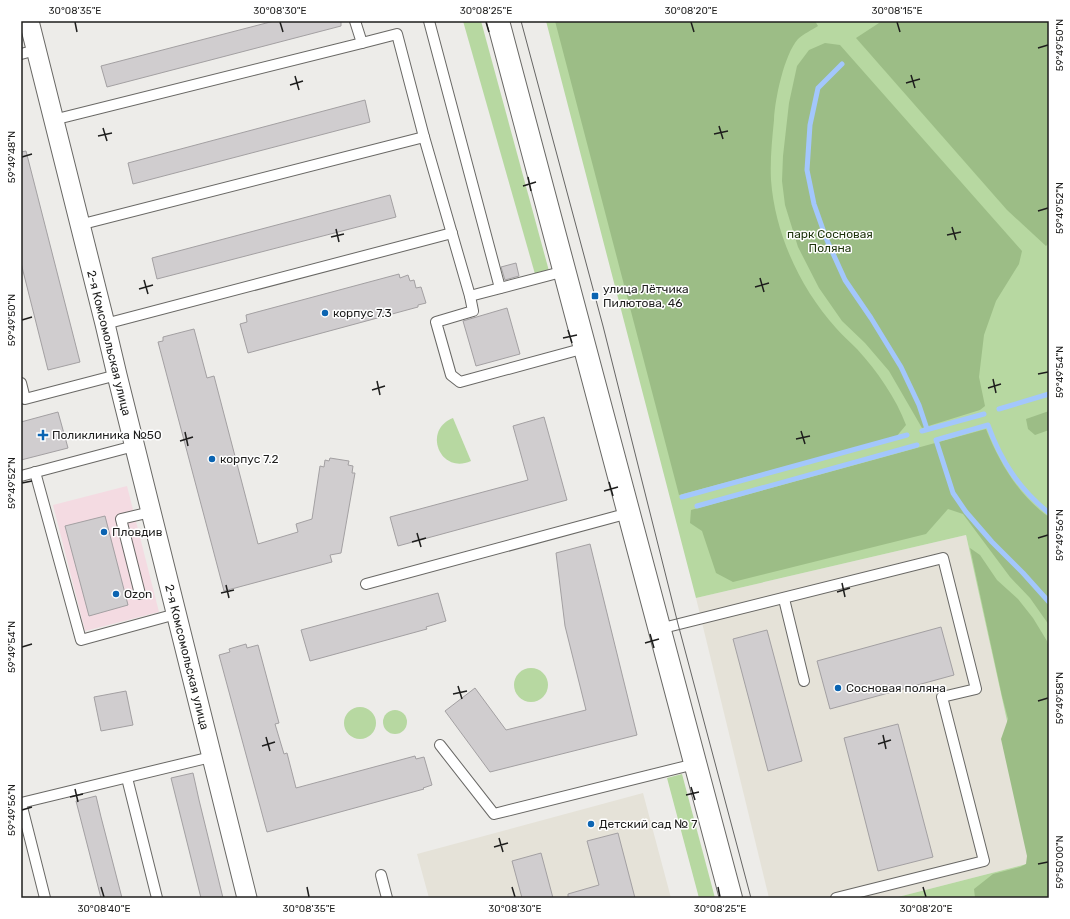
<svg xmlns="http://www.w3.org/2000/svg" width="1070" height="919" viewBox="0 0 1070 919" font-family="Rubik,sans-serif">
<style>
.commercial{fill:#f4dbe2}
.built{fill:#e5e2d8}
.green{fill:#b7d8a1}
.forest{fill:#9cbd86}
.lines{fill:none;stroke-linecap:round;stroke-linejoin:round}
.stream{stroke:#a3c7fc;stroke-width:5}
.building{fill:#d0cdcf;stroke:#a3a0a2}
.lane-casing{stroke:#696865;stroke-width:12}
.street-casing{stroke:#696865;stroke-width:21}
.secondary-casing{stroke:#696865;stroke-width:24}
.lane{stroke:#fff;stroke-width:10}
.street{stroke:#fff;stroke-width:19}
.secondary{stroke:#fff;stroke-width:22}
.tram{stroke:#666564;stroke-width:1}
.ticks{fill:none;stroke:#1e1e1d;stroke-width:1.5}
.poi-dot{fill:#0b64b2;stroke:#fff;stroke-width:1.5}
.labels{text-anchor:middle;stroke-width:3;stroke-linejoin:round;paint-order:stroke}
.park-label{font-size:12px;fill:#1d330b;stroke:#fff}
.poi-label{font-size:12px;fill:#1e1e1d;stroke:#fff;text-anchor:start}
.street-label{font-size:12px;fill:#1e1e1d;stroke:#fff}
.neatline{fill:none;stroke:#1e1e1d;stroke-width:1.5}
.ticks-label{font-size:10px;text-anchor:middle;fill:#1e1e1d}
</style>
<rect width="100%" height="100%" fill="#edece9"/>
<polygon class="commercial" points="127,486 159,612 85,631 53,505"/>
<g class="built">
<polygon points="966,535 1039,861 894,898 769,898 696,598"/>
<polygon points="643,793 671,898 429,898 417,854"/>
</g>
<g class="green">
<polygon points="463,21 481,21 549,271 535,274"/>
<polygon points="546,21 1049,21 1049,898 894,898 1038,861 966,535 696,598"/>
<path d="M453,418L471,461C440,475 422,430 453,418Z"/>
<circle cx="531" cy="685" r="17"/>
<circle cx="360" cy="723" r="16"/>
<circle cx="395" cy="722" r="12"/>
<polygon points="682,774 715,898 699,898 667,778"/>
</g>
<g class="forest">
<path d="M555,21H815L818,26C812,30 803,34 798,39C784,55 775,99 774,120C772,140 770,160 771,180C775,234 800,288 836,328C842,335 850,342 857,349C877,371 896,398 906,425L896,437L679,495Z"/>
<polygon points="882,21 1049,21 1049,243 1046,246 1007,210 856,38"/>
<polygon points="825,43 840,45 1022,251 1019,264 996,301 984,335 979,377 985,406 980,410 922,428 889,371 865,343 842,321 819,288 798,247 785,205 782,181 783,156 789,103 797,66 809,50"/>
<polygon points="1049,411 1049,430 1035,435 1028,429 1026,419"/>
<path d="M986,429C999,462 1019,496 1049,517V625L1030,598L1010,577L963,514L948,509L926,534L733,582L716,573L702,531L690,523L691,510Z"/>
<polygon points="970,548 980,555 997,580 1018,599 1033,618 1047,641 1049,648 1049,898 975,898 974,889 993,874 1020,867 1026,864 1027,856 1001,739 1008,719 1002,696"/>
</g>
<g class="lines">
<g class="stream">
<polyline points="842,64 818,88 810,125 807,170 814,204 826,238 845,280 871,318 901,367 919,405 927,429"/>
<polyline points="999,409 1049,394"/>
<polyline points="922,431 984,414"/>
<polyline points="682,497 907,435"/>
<polyline points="697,506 917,445"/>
<path d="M1049,513C1019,489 1001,461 988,425L936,440L953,493L966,512L992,542L1023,573L1049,602"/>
</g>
</g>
<g class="building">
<polygon points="274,21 341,21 341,26 107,87 101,66"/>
<polygon points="365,100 370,122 133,184 128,163"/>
<polygon points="26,151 80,362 48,370 21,263 21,152"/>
<polygon points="390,195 396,217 157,279 152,258"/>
<polygon points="516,263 519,276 505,280 501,267"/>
<polygon points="399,274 400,278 408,275 410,281 414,280 416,288 421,287 426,303 418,305 418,307 248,353 240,324 247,322 246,315"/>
<polygon points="507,308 520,354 476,366 463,321"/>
<polygon points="194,329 207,378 214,376 258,544 298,532 296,524 312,519 320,466 324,467 325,460 329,461 330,458 349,461 348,465 353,466 352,473 355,473 341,553 330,555 332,562 224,591 158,342 163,341 163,337"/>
<polygon points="58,412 68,448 21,460 21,422"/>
<polygon points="544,417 567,500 398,546 390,517 528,480 513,426"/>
<polygon points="105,516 128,605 89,616 65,526"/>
<polygon points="590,544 637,735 490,772 445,711 475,688 506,730 586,710 565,626 556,553"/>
<polygon points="438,593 446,621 426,627 427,629 310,661 301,630"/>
<polygon points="941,627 954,675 830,709 817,661"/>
<polygon points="767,630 802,761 768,771 733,639"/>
<polygon points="246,644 247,648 258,645 279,723 275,724 284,754 287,753 296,788 415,756 416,759 424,757 432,785 423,788 424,789 267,832 219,655 230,652 229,649"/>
<polygon points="126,691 133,725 101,731 94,697"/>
<polygon points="898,724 933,857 878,871 844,738"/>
<polygon points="193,773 199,800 223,898 201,898 171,778"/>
<polygon points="96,796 101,817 122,898 101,898 76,801"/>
<polygon points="618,833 635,898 568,898 568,894 599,885 587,841"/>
<polygon points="541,853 553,898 522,898 512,861"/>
</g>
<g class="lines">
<defs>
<g id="lane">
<polyline points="355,21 362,43 397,34 424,137 470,296 565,271"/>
<polyline points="429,21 500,288"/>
<polyline points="21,54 36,50"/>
<polyline points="53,120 362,43"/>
<polyline points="79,225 424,137"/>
<polyline points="470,296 473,311 436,322 451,375 460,382 585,348"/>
<polyline points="105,324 452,233"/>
<polyline points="21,383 25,399 117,375"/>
<polyline points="35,472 81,640 176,614"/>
<polyline points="21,476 134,446"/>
<polyline points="366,584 629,513"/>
<polyline points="140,594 121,519 151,512"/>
<polyline points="784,599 804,681"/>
<polyline points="659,629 943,558 976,689 942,697 984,861 836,898"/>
<polyline points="440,745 494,814 695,764"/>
<polyline points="127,778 157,898"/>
<polyline points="21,803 211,757"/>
<polyline points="21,803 45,898"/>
<polyline points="381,875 387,898"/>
</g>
<polyline id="street" points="29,21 105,324 117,375 247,898"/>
<polyline id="secondary" points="498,21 731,898"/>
</defs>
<use href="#lane" class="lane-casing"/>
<use href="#street" class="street-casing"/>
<use href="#secondary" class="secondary-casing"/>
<use href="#lane" class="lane"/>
<use href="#street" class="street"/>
<use href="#secondary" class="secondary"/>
<polyline class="tram" points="521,21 603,326 678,624 751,898"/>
</g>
<path class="ticks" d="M75,22L77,32M280,22L283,32M486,22L489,32M691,22L694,32M897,22L900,32M1038,48L1048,45M911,75L915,88M295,76L299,90M906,83L920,79M290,85L303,81M719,126L723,139M103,128L107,141M714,134L728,131M98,136L112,133M22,157L32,154M528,177L531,191M523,186L536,182M1038,211L1048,208M952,227L956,240M336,229L339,242M947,235L961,232M331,237L344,234M760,278L764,292M144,280L148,294M755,287L769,283M139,289L153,285M22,320L32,317M568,330L572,343M563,338L577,335M1038,374L1048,372M993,379L996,393M377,381L380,395M988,388L1001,384M372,390L385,386M801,431L805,444M185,432L188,446M796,439L810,436M180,441L193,437M609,482L613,496M22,483L32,481M604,491L618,487M417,533L421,547M1038,538L1048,535M412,542L426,538M842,583L845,597M226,585L229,598M837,592L850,588M221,593L234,590M650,634L654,648M645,643L659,639M22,647L32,644M458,686L462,699M453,694L467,691M1038,701L1048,698M883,735L886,749M266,737L270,751M878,744L891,740M262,746L275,742M691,787L695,800M75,789L78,802M686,795L699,792M70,797L83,794M22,810L32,807M499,838L503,852M494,847L508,843M1038,864L1048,862M101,887L104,897M307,887L309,897M512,887L515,897M718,887L720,897M923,887L926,897"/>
<g class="poi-dot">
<rect x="591" y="292" width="8" height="8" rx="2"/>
<circle cx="325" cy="313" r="4"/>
<path d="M41 429h4v4h4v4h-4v4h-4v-4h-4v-4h4z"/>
<circle cx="212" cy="459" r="4"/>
<circle cx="104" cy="532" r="4"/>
<circle cx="116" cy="594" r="4"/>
<circle cx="838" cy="688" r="4"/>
<circle cx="591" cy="824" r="4"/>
</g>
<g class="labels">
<g class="park-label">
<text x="830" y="238">парк Сосновая<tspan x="830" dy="14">Поляна</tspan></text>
</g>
<g class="poi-label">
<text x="603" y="293">улица Лётчика<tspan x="603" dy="14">Пилютова, 46</tspan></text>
<text x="333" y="317">корпус 7.3</text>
<text x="52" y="439">Поликлиника №50</text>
<text x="220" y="463">корпус 7.2</text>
<text x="112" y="536">Пловдив</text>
<text x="124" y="598">Ozon</text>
<text x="846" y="692">Сосновая поляна</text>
<text x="599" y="828">Детский сад № 7</text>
</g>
<g class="street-label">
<text transform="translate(109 343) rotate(76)" y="4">2-я Комсомольская улица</text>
<text transform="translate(187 657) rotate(76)" y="4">2-я Комсомольская улица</text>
</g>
</g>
<rect width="1070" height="919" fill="none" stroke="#ffffff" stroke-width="44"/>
<rect x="22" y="22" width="1026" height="875" class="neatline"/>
<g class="ticks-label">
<text x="75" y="14">30°08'35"E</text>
<text x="280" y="14">30°08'30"E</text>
<text x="486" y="14">30°08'25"E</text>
<text x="691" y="14">30°08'20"E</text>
<text x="897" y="14">30°08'15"E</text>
<text transform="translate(1059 45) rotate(-90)" y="4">59°49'50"N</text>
<text transform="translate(11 157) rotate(-90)" y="4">59°49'48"N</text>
<text transform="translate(1059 208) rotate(-90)" y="4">59°49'52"N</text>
<text transform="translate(11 320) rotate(-90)" y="4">59°49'50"N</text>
<text transform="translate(1059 372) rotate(-90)" y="4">59°49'54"N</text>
<text transform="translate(11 483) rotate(-90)" y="4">59°49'52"N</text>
<text transform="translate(1059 535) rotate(-90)" y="4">59°49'56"N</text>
<text transform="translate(11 647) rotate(-90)" y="4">59°49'54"N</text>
<text transform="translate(1059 698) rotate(-90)" y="4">59°49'58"N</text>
<text transform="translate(11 810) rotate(-90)" y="4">59°49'56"N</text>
<text transform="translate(1059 862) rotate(-90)" y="4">59°50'00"N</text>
<text x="104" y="912">30°08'40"E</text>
<text x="309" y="912">30°08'35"E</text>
<text x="515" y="912">30°08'30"E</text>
<text x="720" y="912">30°08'25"E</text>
<text x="926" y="912">30°08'20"E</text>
</g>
</svg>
